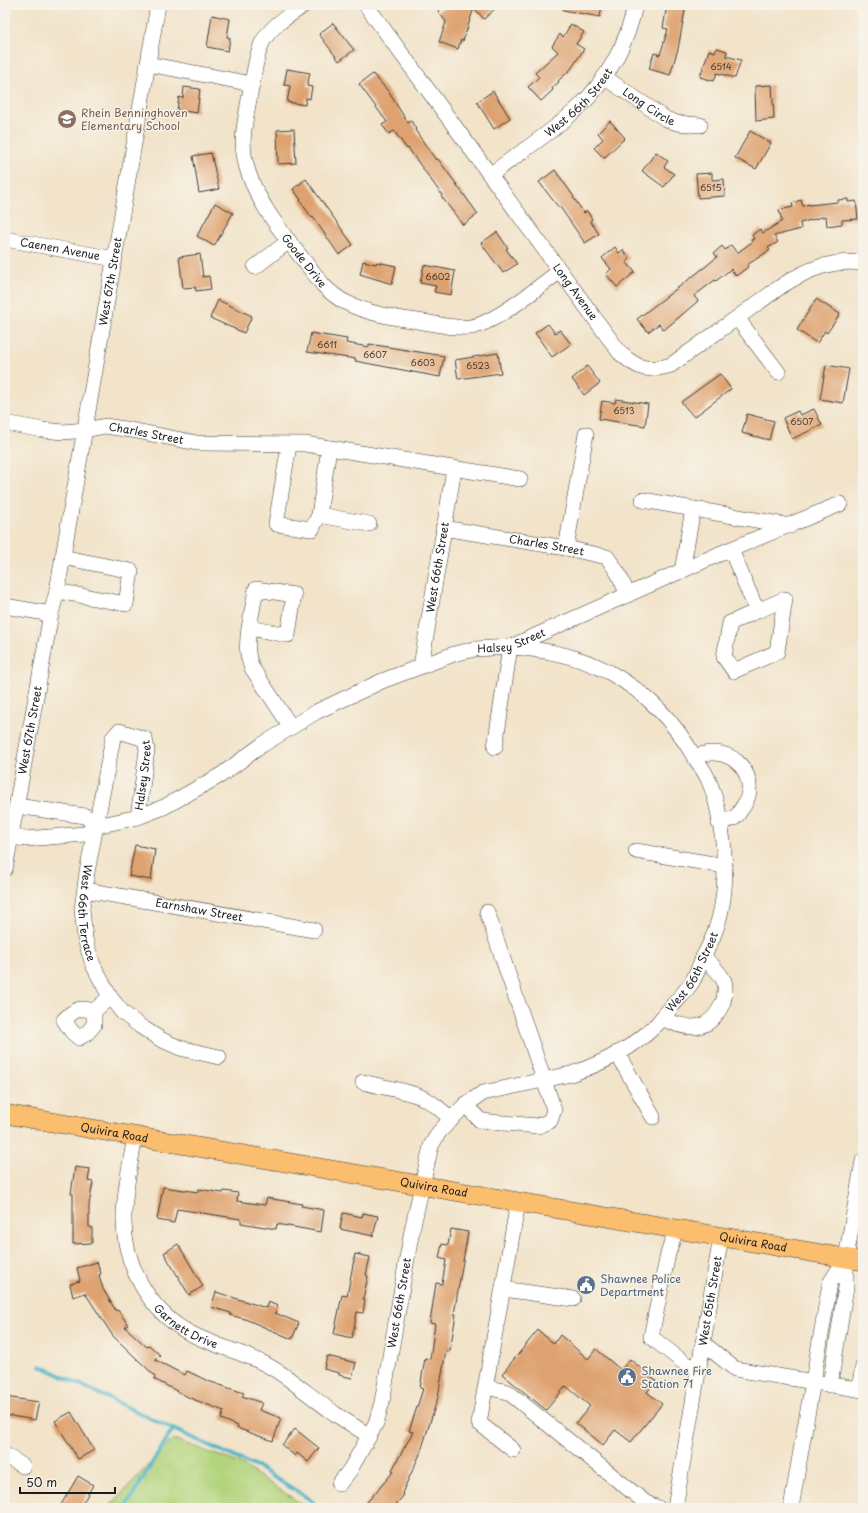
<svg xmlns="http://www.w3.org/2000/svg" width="868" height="1513" viewBox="0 0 868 1513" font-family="'Playpen Sans',sans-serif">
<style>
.green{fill:#b2d47d;stroke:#67784c}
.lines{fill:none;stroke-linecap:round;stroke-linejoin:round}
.stream{stroke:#4ab4c7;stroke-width:4}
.building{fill:#dea26f}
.minor-casing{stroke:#3c3a36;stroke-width:16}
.major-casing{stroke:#3c3a36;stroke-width:20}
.minor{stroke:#fff;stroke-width:15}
.major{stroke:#fbbd6e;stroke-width:19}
.labels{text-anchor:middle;stroke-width:3;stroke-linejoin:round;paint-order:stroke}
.number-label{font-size:9px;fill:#4c3e31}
.street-label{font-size:11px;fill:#1c1c1c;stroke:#f7f3e8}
.education-label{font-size:11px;fill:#785e54;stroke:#f7f3e8;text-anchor:start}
.service-label{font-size:11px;fill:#4e5e75;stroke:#f7f3e8;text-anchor:start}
</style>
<rect width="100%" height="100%" fill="#f7f3e8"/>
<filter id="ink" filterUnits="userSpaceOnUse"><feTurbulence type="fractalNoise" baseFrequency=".025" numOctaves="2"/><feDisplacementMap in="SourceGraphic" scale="8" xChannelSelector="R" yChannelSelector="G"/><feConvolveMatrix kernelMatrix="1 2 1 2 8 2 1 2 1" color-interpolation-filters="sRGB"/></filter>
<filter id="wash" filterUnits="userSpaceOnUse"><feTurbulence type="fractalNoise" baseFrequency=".012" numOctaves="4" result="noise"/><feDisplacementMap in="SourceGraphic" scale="16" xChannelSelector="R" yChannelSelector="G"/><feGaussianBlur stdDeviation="0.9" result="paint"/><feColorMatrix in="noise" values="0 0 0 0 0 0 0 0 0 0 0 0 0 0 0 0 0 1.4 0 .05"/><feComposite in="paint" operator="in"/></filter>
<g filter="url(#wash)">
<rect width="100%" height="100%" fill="#f2e3c9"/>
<polygon class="green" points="173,1439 239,1463 308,1508 108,1508"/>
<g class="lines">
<g class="stream">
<polyline points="41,1366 173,1429 259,1468 308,1498 319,1508"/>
<polyline points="125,1508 173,1429"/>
</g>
</g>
<g id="blocks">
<g class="building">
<polygon points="447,5 499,5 484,19 474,8 463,41 461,40 458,49 439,42 446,22 438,11"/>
<polygon points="564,5 602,5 600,17 563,10"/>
<polygon points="667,5 686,5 678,49 670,75 649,69 654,53 660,55 668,29 663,28"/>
<polygon points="212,15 230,19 227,37 230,38 228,51 207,47"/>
<polygon points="333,23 354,50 339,61 319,34"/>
<polygon points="571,24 584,32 576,44 584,49 571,69 558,81 559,82 552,88 553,90 541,101 528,87 539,77 535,73 558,52 552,46 560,34 563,37"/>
<polygon points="717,48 727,51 726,56 741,60 735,78 717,73 714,81 700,77 709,50 715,52"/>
<polygon points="287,69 310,73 307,86 312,87 310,99 306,98 305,105 287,102 290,86 284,85"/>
<polygon points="373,74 388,91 408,123 411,121 416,129 415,130 436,160 438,159 478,214 463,225 441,196 442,195 408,148 407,149 394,131 389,134 382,125 387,122 359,84"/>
<polygon points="772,85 774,119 756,121 755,86"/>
<polygon points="184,87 200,89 197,113 177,110 179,97 183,98"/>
<polygon points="493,91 510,118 494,129 477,102"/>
<polygon points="610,121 625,138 604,158 594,148 603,139 598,133"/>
<polygon points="294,129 296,163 278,164 277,130"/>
<polygon points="750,131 771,143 756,169 735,158"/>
<polygon points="656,152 668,161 664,167 674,174 664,187 642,171"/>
<polygon points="211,153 219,189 199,193 193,156"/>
<polygon points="555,170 574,197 573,197 584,213 587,211 592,219 590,221 599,234 585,243 560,207 559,208 539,182"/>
<polygon points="712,173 712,180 724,179 725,196 698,198 696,174"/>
<polygon points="306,179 353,245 339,255 313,217 312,218 300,201 301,200 293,189"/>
<polygon points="848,199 848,202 856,201 858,219 842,220 842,224 827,226 826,216 800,223 801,229 774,236 778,242 768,248 770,250 747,265 748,267 736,276 731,269 716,281 715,280 694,296 698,301 664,330 659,324 648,332 637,319 705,267 717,257 714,253 722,246 725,250 731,245 737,253 752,242 751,240 754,239 752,235 760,229 763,233 782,221 779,210 793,207 792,203 801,200 803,206 809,204 809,205 838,202 838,200"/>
<polygon points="215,203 233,213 214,246 197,236"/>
<polygon points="497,232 508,248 506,249 517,264 503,273 481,243"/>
<polygon points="615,247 619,253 623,250 630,259 626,262 635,272 617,287 606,274 611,269 602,258"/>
<polygon points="200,254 203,277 209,276 211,289 196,291 195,287 183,288 179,257"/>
<polygon points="363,261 376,264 377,262 396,266 392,284 360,274"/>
<polygon points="424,265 455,271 451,295 434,292 436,286 420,283"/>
<polygon points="816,299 840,314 827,333 825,331 817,343 797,330"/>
<polygon points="218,300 252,316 244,333 210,318"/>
<polygon points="548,324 555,333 560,330 571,344 552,357 535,333"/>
<polygon points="311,333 347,339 346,343 369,347 369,344 444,356 440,377 355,361 356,359 307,352"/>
<polygon points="498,353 501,373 458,379 455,360"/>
<polygon points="826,365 849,369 843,403 820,399"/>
<polygon points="587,366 600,383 584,395 572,379"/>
<polygon points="720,374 731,389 694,417 681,402"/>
<polygon points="616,399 648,404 645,426 599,419 602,401 615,403"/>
<polygon points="814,409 822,425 792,439 783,418 798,411 800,415"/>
<polygon points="747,414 774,421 769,440 742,433"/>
<polygon points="135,845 155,849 151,880 129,876"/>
<polygon points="75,1167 90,1169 88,1181 93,1182 89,1205 89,1227 92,1227 92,1243 73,1244 73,1194 71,1194"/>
<polygon points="163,1187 198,1192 198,1189 223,1193 224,1191 238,1193 237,1201 265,1205 267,1198 302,1204 301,1206 324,1210 321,1232 277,1224 276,1229 241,1223 241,1219 177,1209 174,1223 157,1220"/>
<polygon points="343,1213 362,1217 363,1213 378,1216 373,1236 340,1229"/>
<polygon points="451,1229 468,1232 454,1314 456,1314 450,1351 446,1351 438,1397 420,1454 402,1493 404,1495 393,1508 362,1508 394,1471 392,1470 413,1432 409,1431 423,1389 420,1388 425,1358 430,1359 435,1324 430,1323 436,1283 442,1284 446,1260 439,1258 442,1244 448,1245"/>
<polygon points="178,1244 203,1286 189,1295 164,1253"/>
<polygon points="355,1254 370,1257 366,1275 368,1276 363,1299 365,1300 363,1313 357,1312 352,1338 334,1334 342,1295 347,1296"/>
<polygon points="97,1262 101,1274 99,1275 103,1289 116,1311 118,1310 128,1325 125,1327 147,1347 149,1345 160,1355 155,1360 185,1375 187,1371 208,1381 244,1393 242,1396 262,1403 259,1410 281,1418 273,1441 237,1428 238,1426 221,1419 224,1411 190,1398 154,1379 155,1376 113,1336 85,1293 73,1297 70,1284 80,1281 77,1268"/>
<polygon points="216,1292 266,1308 268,1302 278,1306 275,1313 299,1323 292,1339 245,1319 230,1315 231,1313 211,1307"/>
<polygon points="538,1330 554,1344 560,1335 588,1359 596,1349 621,1370 630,1359 656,1381 647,1392 662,1404 631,1442 615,1430 603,1445 576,1423 590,1406 566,1386 546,1410 502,1374"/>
<polygon points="327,1356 356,1363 352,1378 339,1375 339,1373 324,1369"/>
<polygon points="5,1397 39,1402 35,1420 5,1415"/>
<polygon points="71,1412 94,1450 78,1459 55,1421"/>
<polygon points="295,1429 319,1448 308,1462 297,1453 295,1456 282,1445"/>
<polygon points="78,1476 93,1485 80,1508 59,1508"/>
</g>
</g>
</g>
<g filter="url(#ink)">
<use href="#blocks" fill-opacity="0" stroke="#3c3a36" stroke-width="1"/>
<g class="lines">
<defs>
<g id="minor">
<path id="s1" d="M304,5C290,15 272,25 263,41C255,56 254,77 250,94C247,113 241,134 244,154C250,200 295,248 323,285C330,292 338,299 347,303C377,318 413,319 446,326C454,327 462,328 471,327C496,323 538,287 560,271"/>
<path id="s2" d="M366,5L620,353C638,369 647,372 671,365L783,285C808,269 833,259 863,263"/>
<polyline points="148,64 252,84"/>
<path id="s3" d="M604,77L666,119L677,123L700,125"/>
<path id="s4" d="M490,175C519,153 551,133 578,108C606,82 628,43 635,5"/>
<path id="s5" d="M5,239L115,259"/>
<polyline points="255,267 289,241"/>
<polyline points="737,318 778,372"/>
<path id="s6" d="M5,423L43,430L63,432L85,430L105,426L131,430L197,443L305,444L520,479"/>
<polyline points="289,445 276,524 312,529 319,515"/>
<polyline points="329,448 319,515 369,524"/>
<polyline points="643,500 790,526"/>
<path id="s7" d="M443,528L566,548L607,557L618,573L628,595"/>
<polyline points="566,548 586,434"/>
<polyline points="731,550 757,611 730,623 724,657 734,671 777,652 785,599 757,611"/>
<polyline points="682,571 693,509"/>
<polyline points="57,591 126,604 131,571 62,557"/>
<polyline points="5,606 51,614"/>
<path d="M249,628L256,589L294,595L288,635L249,628C247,643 246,654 252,668L291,727"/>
<path id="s8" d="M421,666L454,469"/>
<path d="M695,757C732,740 766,780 740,811C739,813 737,816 734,818C730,820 724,821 719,823"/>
<polyline points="17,806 85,816 97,826"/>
<path id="s9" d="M138,817L147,750L145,739L119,731L113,738L87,872L82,909L85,939L93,965L110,997L123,1013L140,1026L160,1039L180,1048L219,1057"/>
<path id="s10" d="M10,837L26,839L85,834L97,826L138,817L164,807L221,775L262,745L316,712L382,681L454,654L475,649L510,647L717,555L840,504"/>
<polyline points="636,851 725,866"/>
<path id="s11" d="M5,869L51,614L57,591L158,5"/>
<path id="s12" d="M85,890L314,930"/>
<path d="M94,1011C80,1006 74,1010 64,1020L72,1032L79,1038L87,1033L94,1025V1011L110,997"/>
<path d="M662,1018C688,1031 710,1033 723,1002C725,996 726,986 724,981C719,971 711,964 703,957"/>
<polyline points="617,1053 653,1117"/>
<path d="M363,1082C400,1092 424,1089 451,1120"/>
<polyline points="465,1105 481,1121 538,1126 550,1121 554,1110 544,1080 487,912"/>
<path id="s13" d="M135,1136C131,1162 124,1190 124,1217C123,1262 147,1308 186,1331C209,1344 235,1350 259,1361C287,1374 309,1396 334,1413C345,1421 358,1428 369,1436"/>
<polyline points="676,1229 668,1254 651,1337 687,1365 699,1366"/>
<polyline points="503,1289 573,1299"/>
<polyline points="703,1343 735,1369 863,1390"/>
<polyline points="830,1385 846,1287 846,1258 863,1161"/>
<polyline points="486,1387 508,1392 646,1503 658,1508"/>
<polyline points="859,1389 863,1366"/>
<polyline points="513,1450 479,1423 518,1202"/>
<polyline points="5,1455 23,1466"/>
<path id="s14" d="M339,1484L350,1470L369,1436L376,1423L382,1402L412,1230L431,1146L439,1132L465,1105L483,1093L571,1074C601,1064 633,1048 656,1025C662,1019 667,1012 672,1006C679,998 686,991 692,982C696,975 699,967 702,960C706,951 711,943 714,934C722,914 725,889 725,867C724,841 719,803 708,779C705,772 700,765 695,758C673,720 648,694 609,672C578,656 544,649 510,647L495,747"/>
<path id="s15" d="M675,1508L721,1237"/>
<polyline points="791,1508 830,1283 846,1258"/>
</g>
<g id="major">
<path id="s16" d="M5,1114L863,1261"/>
</g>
</defs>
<use href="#minor" class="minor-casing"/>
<use href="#major" class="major-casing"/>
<use href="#minor" class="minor"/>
<use href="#major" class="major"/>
</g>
</g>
<defs>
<symbol id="school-disc" viewBox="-11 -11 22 22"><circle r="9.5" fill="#8d6e63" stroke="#f7f3e8"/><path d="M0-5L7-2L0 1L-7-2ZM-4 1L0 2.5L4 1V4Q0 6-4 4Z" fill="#fff"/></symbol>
<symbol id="civic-disc" viewBox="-11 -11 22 22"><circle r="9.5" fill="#5c6f8a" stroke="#f7f3e8"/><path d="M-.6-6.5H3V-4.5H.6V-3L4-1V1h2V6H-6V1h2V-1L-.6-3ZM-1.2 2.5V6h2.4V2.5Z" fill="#fff"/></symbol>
</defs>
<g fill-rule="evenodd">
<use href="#school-disc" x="56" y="108" width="22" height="22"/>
<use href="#civic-disc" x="575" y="1274" width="22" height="22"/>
<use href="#civic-disc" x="616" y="1366" width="22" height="22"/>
</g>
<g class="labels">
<g class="number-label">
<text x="721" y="70">6514</text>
<text x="711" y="191">6515</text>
<text x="438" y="280">6602</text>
<text x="327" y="348">6611</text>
<text x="375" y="358">6607</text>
<text x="423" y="366">6603</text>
<text x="478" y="369">6523</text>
<text x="624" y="414">6513</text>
<text x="802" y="425">6507</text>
</g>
<g class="street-label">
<text dy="4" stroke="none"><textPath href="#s4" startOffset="115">West 66th Street</textPath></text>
<text dy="4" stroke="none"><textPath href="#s3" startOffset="54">Long Circle</textPath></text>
<text dy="4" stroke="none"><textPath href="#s5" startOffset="56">Caenen Avenue</textPath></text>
<text dy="4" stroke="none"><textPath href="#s1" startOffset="294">Goode Drive</textPath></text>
<text dy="4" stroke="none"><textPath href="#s11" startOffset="597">West 67th Street</textPath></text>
<text dy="4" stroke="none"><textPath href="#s2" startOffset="355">Long Avenue</textPath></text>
<text dy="4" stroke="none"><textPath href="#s6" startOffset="143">Charles Street</textPath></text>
<text dy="4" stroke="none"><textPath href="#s7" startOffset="105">Charles Street</textPath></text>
<text dy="4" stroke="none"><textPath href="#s8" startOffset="100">West 66th Street</textPath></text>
<text dy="4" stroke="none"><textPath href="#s10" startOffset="548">Halsey Street</textPath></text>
<text dy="4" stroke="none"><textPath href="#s11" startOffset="141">West 67th Street</textPath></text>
<text dy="4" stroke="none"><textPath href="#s9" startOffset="42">Halsey Street</textPath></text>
<text dy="4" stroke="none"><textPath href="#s12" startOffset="116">Earnshaw Street</textPath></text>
<text dy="4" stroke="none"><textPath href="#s9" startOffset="293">West 66th Terrace</textPath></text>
<text dy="4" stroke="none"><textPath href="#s14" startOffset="683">West 66th Street</textPath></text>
<text dy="4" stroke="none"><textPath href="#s16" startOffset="111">Quivira Road</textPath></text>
<text dy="4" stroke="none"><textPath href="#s16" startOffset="435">Quivira Road</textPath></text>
<text dy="4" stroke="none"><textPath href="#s16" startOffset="759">Quivira Road</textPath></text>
<text dy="4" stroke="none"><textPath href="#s15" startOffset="210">West 65th Street</textPath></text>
<text dy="4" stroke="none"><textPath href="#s14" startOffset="194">West 66th Street</textPath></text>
<text dy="4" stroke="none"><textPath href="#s13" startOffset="215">Garnett Drive</textPath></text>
</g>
<g class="education-label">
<text x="81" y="117">Rhein Benninghoven<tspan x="81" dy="13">Elementary School</tspan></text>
</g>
<g class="service-label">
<text x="600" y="1283">Shawnee Police<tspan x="600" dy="13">Department</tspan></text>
<text x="641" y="1375">Shawnee Fire<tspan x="641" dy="13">Station 71</tspan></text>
</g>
</g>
<rect width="868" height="1513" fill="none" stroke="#f7f3e8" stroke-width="20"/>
<path d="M20 1487v6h95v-6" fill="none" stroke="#1c1c1c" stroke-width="2"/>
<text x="26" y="1487" font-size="12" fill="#1c1c1c" stroke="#f7f3e8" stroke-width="3" paint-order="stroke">50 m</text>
</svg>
